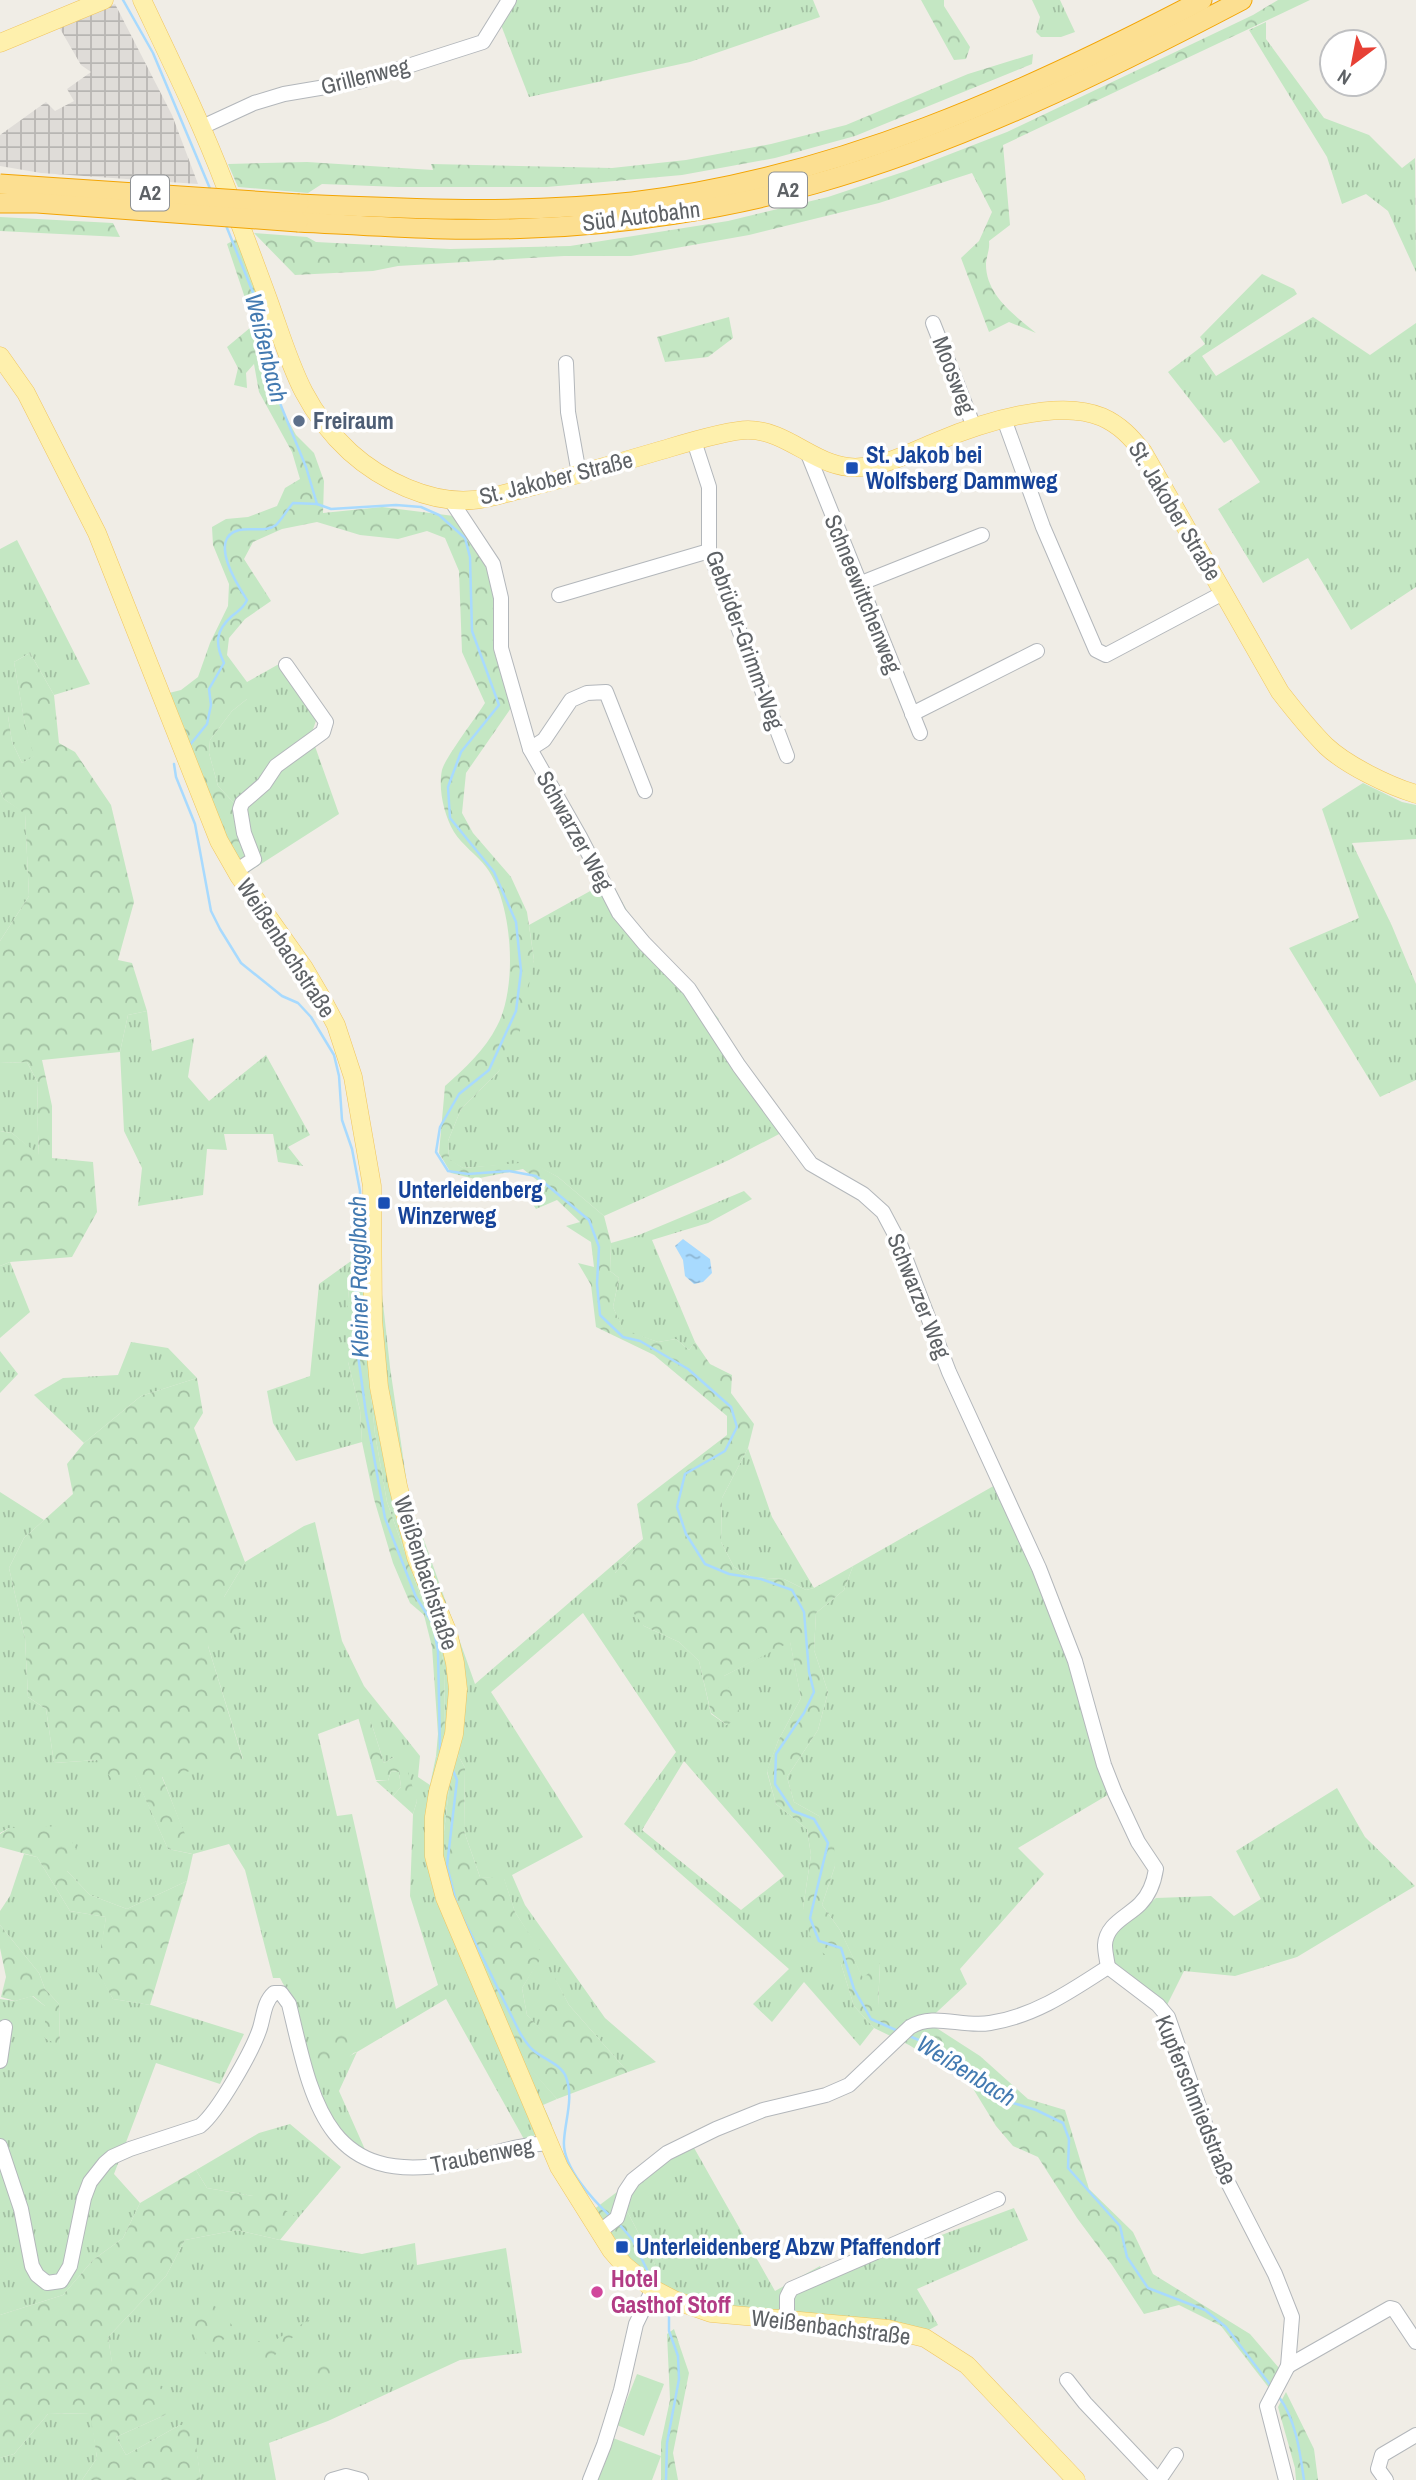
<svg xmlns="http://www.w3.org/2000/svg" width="1416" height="2480" viewBox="0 0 1416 2480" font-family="'Archivo Narrow',sans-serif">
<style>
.industrial{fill:url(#industrial-grid)}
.grass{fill:url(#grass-tufts);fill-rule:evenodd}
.forest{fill:url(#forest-crowns)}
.pitch{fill:#c4e7c3}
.water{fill:url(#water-ripples)}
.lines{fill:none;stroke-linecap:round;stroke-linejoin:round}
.stream{stroke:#a8dafe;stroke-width:2.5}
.minor-casing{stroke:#b3b7bb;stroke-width:16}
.major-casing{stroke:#f0c55f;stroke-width:19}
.highway-casing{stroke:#f3a403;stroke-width:21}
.minor{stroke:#fff;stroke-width:14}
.major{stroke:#fef0ad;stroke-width:18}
.highway{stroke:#fcdf91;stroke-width:19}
.highway-bridge-casing{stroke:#f3a403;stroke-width:21;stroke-linecap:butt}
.highway-bridge{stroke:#fcdf91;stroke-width:19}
.service-dot{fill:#5c6f8a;stroke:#fff;stroke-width:2.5}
.transit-dot{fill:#1a4fb4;stroke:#fff;stroke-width:2.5}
.hotel-dot{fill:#d1479c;stroke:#fff;stroke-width:2.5}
.labels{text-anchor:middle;stroke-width:7;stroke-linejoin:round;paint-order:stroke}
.shield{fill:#fff;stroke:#8e9194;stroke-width:2}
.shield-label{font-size:21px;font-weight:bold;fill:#5e6266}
.street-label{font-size:23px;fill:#5e6266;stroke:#fff}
.service-label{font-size:23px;font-weight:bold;fill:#4e5e75;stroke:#fff;text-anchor:start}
.transit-label{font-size:23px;font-weight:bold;fill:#164399;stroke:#fff;text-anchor:start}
.hotel-label{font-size:23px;font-weight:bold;fill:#b23c85;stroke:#fff;text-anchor:start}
.water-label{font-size:24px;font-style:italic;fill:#437ab1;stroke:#fff}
</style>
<defs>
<pattern id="industrial-grid" width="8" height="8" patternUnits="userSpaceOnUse" patternTransform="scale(1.75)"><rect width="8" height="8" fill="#dfdcd8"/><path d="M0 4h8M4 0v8" fill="none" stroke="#b8b6b3"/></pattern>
<pattern id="grass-tufts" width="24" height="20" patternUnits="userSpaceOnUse" patternTransform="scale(1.75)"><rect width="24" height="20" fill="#c4e7c3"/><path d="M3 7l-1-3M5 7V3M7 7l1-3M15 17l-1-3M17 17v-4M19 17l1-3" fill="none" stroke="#a2bfa2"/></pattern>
<pattern id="forest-crowns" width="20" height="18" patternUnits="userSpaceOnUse" patternTransform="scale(1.75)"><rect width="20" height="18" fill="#c4e7c3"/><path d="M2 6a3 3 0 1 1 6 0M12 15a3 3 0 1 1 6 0" fill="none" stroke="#a2bfa2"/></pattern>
<pattern id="water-ripples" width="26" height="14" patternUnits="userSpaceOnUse" patternTransform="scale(1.75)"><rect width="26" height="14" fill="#a8dafe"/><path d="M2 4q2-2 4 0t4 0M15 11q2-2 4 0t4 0" fill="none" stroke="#8cb4d1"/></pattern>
</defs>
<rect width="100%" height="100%" fill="#f0ede6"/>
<polygon class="industrial" points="115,4 172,115 198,184 41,173 0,166 0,135 46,102 55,111 74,101 67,89 91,72 81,65 59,27"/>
<g class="grass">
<polygon points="517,0 813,0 820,17 690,62 529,97 501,25 513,3"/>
<polygon points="1032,0 1060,0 1075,32 1061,37 1041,37 1036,32 1040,17"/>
<polygon points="1266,22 1266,39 1324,118 1369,135 1402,168 1415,158 1416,272 1388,211 1366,194 1342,204 1327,157 1249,30"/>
<polygon points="1262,274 1294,289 1297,294 1202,356 1216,376 1313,317 1370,355 1416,323 1416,587 1351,630 1308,558 1263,583 1218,509 1260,482 1231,439 1224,443 1168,372 1205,344 1200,337"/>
<polygon points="17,540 90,684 54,695 30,653 14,662 25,724 35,756 22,763 12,742 8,716 0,716 0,549"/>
<polygon points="279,664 317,718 311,735 339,814 244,875 236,805 218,786 209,753 210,740 232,711 247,699 247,682"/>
<polygon points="1363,783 1402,802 1416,805 1416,839 1352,843 1392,926 1416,984 1416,1080 1380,1097 1289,948 1359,918 1322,809"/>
<polygon points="0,790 4,799 25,813 29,896 0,941"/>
<polygon points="610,880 635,925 719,1019 712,1031 783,1132 729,1160 604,1216 558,1177 531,1163 463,1168 449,1160 448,1141 461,1109 499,1071 534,960 529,925"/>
<polygon points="147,1011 152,1051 194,1038 188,1077 209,1101 266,1055 310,1135 288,1147 303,1166 278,1162 273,1134 224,1134 227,1150 207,1149 203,1195 138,1206 142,1168 124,1131 120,1052 128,1015"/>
<polygon points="27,1062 38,1083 37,1109 39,1156 12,1133 0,1131 0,1063"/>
<polygon points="744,1191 752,1199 708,1223 652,1240 695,1342 689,1350 676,1339 658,1342 623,1330 613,1307 619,1278 610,1271 611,1243 639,1235"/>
<polygon points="351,1261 348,1299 348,1362 360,1410 362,1442 296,1461 273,1423 267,1391 310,1376 319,1284"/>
<polygon points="10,1262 30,1312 0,1338 0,1266"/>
<path d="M362,1267L377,1276L381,1285L390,1367L409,1498L475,1684L643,1539L615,1573L644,1626L679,1642L699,1661L711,1714L727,1725L724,1676L790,1641L801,1698L778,1741L767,1772L776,1804L807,1829L811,1855L803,1908L841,1964L854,2006L874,2028L860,2046L804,1982L772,2022L753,2004L789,1969L624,1824L676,1752L583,1613L491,1692L583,1837L512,1875L525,1905L605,2018L656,2062L628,2072L569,2005L555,1979L549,2039L527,2015L522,1988L542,1955L515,1912L504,1879L480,1877L464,1831L465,1768L445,1731L444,1666L439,1639L424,1606L387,1502L375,1434L364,1325ZM684,1761L784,1876L741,1910L642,1830Z"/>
<polygon points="131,1342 168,1348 197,1378 141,1396 84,1443 34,1395 63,1378 118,1375"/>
<polygon points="0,1351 18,1374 0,1393"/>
<polygon points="748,1448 772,1517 814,1588 806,1590 784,1579 752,1577 734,1567 721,1542 722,1498"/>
<polygon points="1004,1480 1080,1656 1111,1793 1018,1848 1044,1874 960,1969 967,1984 924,2024 900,2024 878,2006 880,1964 863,1979 840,1930 822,1905 835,1866 819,1816 794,1802 787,1777 818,1730 828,1692 814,1650 816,1613 844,1590 853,1566"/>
<path d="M0,1492L44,1520L24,1538L9,1568L25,1638L28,1697L46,1709L54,1763L97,1760L135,1775L168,1849L192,1854L162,1776L243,1759L208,1646L224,1597L245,1562L304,1526L315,1522L342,1641L364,1686L420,1756L418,1777L430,1785L436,1756L451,1772L444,1832L523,2060L557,2099L543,2105L552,2125L525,2141L446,1999L357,2052L339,2091L367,2154L352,2145L310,2087L342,2060L357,2052L308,2063L292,2000L280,1978H273L245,1870L229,1844L193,1854L187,1881L127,1909L90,1895L67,1871L9,1828L0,1833ZM366,1716L372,1725L384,1763L394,1757L417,1801L413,1814L410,1896L438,1985L396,2009L352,1814L337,1816L318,1734Z"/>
<polygon points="391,1771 399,1772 401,1787 393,1796 376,1781 388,1781"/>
<polygon points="1337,1788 1365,1837 1415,1886 1297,1957 1235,1976 1184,1971 1166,2007 1115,1966 1109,1945 1113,1933 1156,1898 1211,1896 1234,1916 1261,1899 1236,1851"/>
<polygon points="24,1854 37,1857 70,1911 106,1917 98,1971 113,1999 151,2005 244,2034 220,2084 156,2063 114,2174 140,2203 123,2238 93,2260 63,2295 0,2315 0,1999 15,2001 32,1996 45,2006 45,2038 60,2045 59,2004 45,1989 39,1973 0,1925 0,1911 10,1896"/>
<polygon points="290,2124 341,2167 298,2218 253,2196 207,2188 196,2170 259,2133"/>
<polygon points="693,2146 775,2291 820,2266 826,2278 1014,2208 1028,2240 917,2289 938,2325 923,2333 707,2305 646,2279 659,2272 617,2192 677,2153"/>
<polygon points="237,2230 280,2240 362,2254 415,2243 417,2265 506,2248 522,2353 460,2360 328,2421 269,2443 276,2480 201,2480 192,2425 180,2425 126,2455 116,2437 165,2415 112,2363 108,2337 166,2276 185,2240"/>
<polygon points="91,2413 97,2458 82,2480 0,2480 0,2458 14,2454 48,2414"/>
</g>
<g class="forest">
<polygon points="921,0 944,0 944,6 970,47 966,59 954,60"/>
<path d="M1278,0H1310L1003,145L1010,225L989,241C990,249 987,254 986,263C985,294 1014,315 1036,333L1009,322L989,332L961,258L979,241L992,212L972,173L879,203L749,235L631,256H564L398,266L373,271L295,275L254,233L307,237L316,242L450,249L570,246L728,221L828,197L909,170L1007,132L1253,15Z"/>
<polygon points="1033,54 1032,64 855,136 775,158 682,175 547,187 398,187 322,184 308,193 238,187 228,164 307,162 433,170 431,164 612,168 686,160 771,144 846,125 968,74"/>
<polygon points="0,217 113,223 120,237 0,231"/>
<path d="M241,236L270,326L273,393L296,435L314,453L324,481L323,513L382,507L454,516L477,545L495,591L494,651L511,708L466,773L462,813L473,833L511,877L527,912L534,960L520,1031L499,1071L461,1109L448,1141L449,1159L463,1168L531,1162L558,1177L604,1216L611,1243L610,1271L619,1278L613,1307L623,1329L658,1342L676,1339L689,1350L695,1342L710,1364L732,1375L731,1393L754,1424L748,1448L722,1498L721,1542L734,1567L752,1577L784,1579L806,1590L814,1588L853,1566L844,1590L816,1613L814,1650L828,1692L818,1730L787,1777L794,1802L819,1816L834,1843L835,1866L822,1905L840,1930L863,1978L880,1963L878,2006L893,2008L900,2024L935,2027L980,2056L1028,2099L1065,2110L1089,2189L1133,2232L1153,2274L1250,2334L1279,2368L1269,2388L1221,2326L1179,2305L1144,2314L1112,2265L1077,2218L1038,2157L1013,2146L996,2126L969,2082L909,2045L874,2028L854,2006L841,1964L813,1947L803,1908L811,1855L807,1829L776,1804L767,1771L778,1741L801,1698L790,1642L724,1676L741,1716L727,1725L711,1713L699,1661L679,1642L644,1626L615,1590V1573L643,1539L637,1504L727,1435V1416L654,1355L596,1327L591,1285L578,1263L594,1267L591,1242L566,1226L580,1222L557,1200L536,1209L528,1197L543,1185L523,1169L475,1179L451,1173L439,1153L445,1086C465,1068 485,1050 497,1026C518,987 513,902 486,867C477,855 462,845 454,832C444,815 438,789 442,770C445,758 477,716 485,703L462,652L459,571L445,538L427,531L398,539L360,535L317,522L282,529L253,542L244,559L271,601L245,619L229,638L227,655L247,682V699L232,711L210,740L209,753L218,786L236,805L249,850L238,865L165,694L181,690L198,677L210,643L228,606L229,584L213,545L212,527L226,519L248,517L277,506L285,488L300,479L292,452L259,392L254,364L246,373L247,388L234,385L238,368L227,347L251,327V316L227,244Z"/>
<polygon points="729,317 733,338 708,357 665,362 657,337"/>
<polygon points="30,653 54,695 59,743 75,752 111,805 134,902 118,960 132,963 147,1011 128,1015 120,1052 42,1060 52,1106 52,1158 93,1162 97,1212 72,1257 10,1262 0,1266 0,1131 12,1133 39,1155 37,1113 38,1083 27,1062 0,1063 0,941 29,896 25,814 4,799 0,790 0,716 8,716 12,742 22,763 34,756 25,725 14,662"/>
<polygon points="351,1261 362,1267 364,1325 375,1434 387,1502 424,1606 439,1639 444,1666 445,1731 465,1768 464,1831 480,1877 504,1878 515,1912 543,1955 522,1988 527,2015 548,2037 542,2006 555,1978 569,2005 628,2072 557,2099 523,2061 461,1919 451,1881 444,1832 451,1772 436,1756 438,1734 432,1647 424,1615 410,1603 393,1563 374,1499 362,1442 360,1410 348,1362 348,1299"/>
<polygon points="197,1378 203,1413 194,1428 245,1562 224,1597 247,1625 208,1646 243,1760 162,1777 193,1854 168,1849 135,1776 115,1783 97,1760 54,1763 46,1709 28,1697 25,1638 9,1568 24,1538 73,1494 67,1464 84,1443 141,1396"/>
<polygon points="367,1715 372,1725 384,1763 394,1757 389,1745 399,1744 417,1801 413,1814 393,1796 401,1787 399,1772 391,1771 388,1781 376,1780 358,1717"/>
<polygon points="63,1826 76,1849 67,1871 90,1895 127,1909 187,1881 150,2005 113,1999 97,1971 106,1917 70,1911 37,1857 0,1847 0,1834 9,1828"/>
<polygon points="0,1925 39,1973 45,1989 59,2004 60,2046 45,2038 45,2006 33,1996 15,2001 1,1997 6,1977 0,1948"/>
<path d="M351,2030L369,2037C353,2057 330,2071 310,2087L308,2063L329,2036Z"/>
<polygon points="196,2170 207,2188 253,2196 274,2179 285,2210 298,2218 280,2240 237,2230 185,2240 166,2276 108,2337 112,2362 149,2361 152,2380 178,2396 165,2415 116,2437 126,2455 180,2425 193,2425 201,2480 82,2480 97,2458 90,2413 48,2414 14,2454 0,2458 0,2315 63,2295 93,2260 123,2238 140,2203"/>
<polygon points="617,2192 659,2272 646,2279 593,2210"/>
<polygon points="201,2296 224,2313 235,2330 206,2354 191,2330"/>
<polygon points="312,2318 273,2357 249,2365 252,2341 272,2342"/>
<polygon points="674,2329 689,2373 673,2453 678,2480 661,2480 661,2442 670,2400 667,2334"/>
<polygon points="330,2359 334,2379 329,2388 315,2378 292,2381"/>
<polygon points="1286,2392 1314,2449 1318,2480 1296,2480 1295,2468 1278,2407"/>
</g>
<g class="pitch">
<polygon points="637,2374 664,2384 644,2436 617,2425"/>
<polygon points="613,2438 661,2456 652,2480 597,2480"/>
</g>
<polygon class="water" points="683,1239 710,1259 712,1273 703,1282 694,1284 685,1276 683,1260 675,1246"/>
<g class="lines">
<g class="stream">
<polyline points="123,0 153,53 211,191"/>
<polyline points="225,223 260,310 268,342 266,369 306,467 317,504 331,509 396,505 421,507 439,515 465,538 470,557 472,631 499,705 461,752 448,787 450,818 494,872 516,922 521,971 516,1011 489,1070 459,1094 440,1127 436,1152 448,1171 468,1174 509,1171 536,1176 589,1220 599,1247 597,1284 600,1315 623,1337 640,1341 688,1369 731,1407 737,1427 725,1451 685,1474 677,1507 686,1534 705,1564 729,1574 761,1579 792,1590 804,1612 809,1672 814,1692 804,1713 776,1754 775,1784 793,1811 814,1819 828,1843 810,1918 819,1941 841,1948 854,1989 871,2019 898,2031"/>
<path d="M189,746L207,724L211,705L209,689L224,663C215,644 215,631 232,616C239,610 243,609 247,600C238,586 207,538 239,530C251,527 266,533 276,525C282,519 287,510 293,503L317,504"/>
<polyline points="174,764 176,777 195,824 211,911 220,929 241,963 282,996 298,1003 311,1017 334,1055 339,1076 342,1120 352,1149 360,1191 360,1250 356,1284 357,1348 366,1413 385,1518 416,1597 433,1624 438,1651 440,1749"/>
<polyline points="452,1768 457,1780 447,1866 457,1905"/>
<path d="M463,1918L520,2033C524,2039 528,2046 533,2050C543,2059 561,2064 566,2077C574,2098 565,2120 564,2141C562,2167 594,2201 611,2217"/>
<polyline points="907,2035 942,2050 972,2069 985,2085 1013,2103 1036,2110 1063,2123 1069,2139 1068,2168 1120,2226 1127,2257 1148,2288 1205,2310 1226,2327 1271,2386"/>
<polyline points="619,2224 632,2239 651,2278"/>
<path d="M1279,2397C1296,2420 1300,2452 1304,2480"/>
<polyline points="666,2480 667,2443 679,2379 678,2356 669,2331 669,2308"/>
</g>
<defs>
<g id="minor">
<polyline points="202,127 254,103 284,94 361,81 483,42 509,0"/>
<polyline points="933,323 974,427"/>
<polyline points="566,363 568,412 579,474"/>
<polyline points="1004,419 1043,527 1096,650 1106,655 1223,593"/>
<polyline points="694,441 709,487 709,551 787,756"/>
<polyline points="808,454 920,733"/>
<path d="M450,499L493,564L501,598V648L530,749L580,837L619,913L644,943L689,989L739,1066L811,1164L863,1194L883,1212L900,1244L949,1372L1039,1568L1075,1661L1104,1765L1115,1793L1138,1842L1156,1869C1154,1882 1150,1894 1140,1904C1127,1917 1106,1924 1105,1945C1105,1952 1107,1960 1108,1967"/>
<polyline points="859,584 982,535"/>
<polyline points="559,595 709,551"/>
<polyline points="912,714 1037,651"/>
<polyline points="530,749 544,740 571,700 587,693 606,692 645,791"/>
<polyline points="236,871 254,859 244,833 240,809 242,803 264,784 276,766 323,732 326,722 286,665"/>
<polyline points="1108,1967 1158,2005 1168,2017 1220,2167 1275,2274 1292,2317 1288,2366 1267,2406 1286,2480"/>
<polyline points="0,2061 5,2027"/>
<path d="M0,2146L21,2209L32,2266L37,2275L47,2283L61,2281L70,2266L84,2198L90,2182L105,2163L112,2157L130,2149L200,2126C218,2112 253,2050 260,2028C264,2015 264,2002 274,1993H281L289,2004C312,2100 325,2186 449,2164C485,2157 513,2145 549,2143"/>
<path d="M599,2232L617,2218L625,2192L633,2180L667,2153L716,2129L763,2110L826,2095L849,2085L910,2027C934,2012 962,2028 990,2023C1035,2016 1071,1991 1108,1967"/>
<polyline points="787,2320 787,2297 791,2289 998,2199"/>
<polyline points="1288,2366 1390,2308 1394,2309 1416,2342"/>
<polyline points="1067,2380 1085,2403 1158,2480"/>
<polyline points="332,2480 346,2476 361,2480"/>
<polyline points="590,2480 604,2445 621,2390 636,2324 653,2289"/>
<polyline points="1159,2480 1176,2455"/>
<polyline points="1386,2480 1378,2469 1382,2455 1416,2435"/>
</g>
<g id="major">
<path d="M142,0C171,61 201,122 225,185C240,223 254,261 268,299C290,360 300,406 350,452C381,480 430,504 473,500C490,499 509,492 526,488C574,476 621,462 669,448C689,442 729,430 748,430C790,430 819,472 862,467C889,465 913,451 938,441C981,423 1058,398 1102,417C1120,425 1131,437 1143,452L1280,692C1294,710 1309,729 1326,746C1346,765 1389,786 1416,794"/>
<polyline points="0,43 104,0"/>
<polyline points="0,356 26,393 97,533 219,841 239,876 304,968 321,997 336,1025 353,1077 372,1186 373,1320 379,1387 398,1486 416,1557 448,1633 455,1663 458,1689 454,1734 438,1792 434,1817 434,1856 445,1898 559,2167 611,2250 624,2265 653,2289 674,2300 711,2313 888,2329 925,2338 967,2365 1076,2480"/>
</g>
<g id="highway">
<path d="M299,204C410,209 521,214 632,202C835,178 1023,94 1202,0"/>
<path d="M298,222C376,226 454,232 531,228C622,225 726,209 814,184C963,142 1105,72 1242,0"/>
</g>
</defs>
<use href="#minor" class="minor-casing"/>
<use href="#major" class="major-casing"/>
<use href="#highway" class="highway-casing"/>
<use href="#minor" class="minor"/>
<use href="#major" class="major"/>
<use href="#highway" class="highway"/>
<defs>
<g id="highway-bridge">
<polyline points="0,184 299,204"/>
<polyline points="0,203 37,203 298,222"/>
</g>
</defs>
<use href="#highway-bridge" class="highway-bridge-casing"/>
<use href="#highway-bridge" class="highway-bridge"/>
</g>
<circle class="service-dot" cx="299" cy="421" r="7"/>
<g class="transit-dot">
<rect x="845" y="461" width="14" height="14" rx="3.5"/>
<rect x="377" y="1196" width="14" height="14" rx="3.5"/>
<rect x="615" y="2240" width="14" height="14" rx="3.5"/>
</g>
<circle class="hotel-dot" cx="597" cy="2292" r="7"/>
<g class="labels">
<g class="shield">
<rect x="769" y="172.5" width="38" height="35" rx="5"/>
<rect x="131" y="175.5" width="38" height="35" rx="5"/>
</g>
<g class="shield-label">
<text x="788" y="197">A2</text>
<text x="150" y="200">A2</text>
</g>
<g class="street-label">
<text transform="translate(365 76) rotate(-14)" y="8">Grillenweg</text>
<text transform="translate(641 216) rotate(-7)" y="8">Süd Autobahn</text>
<text transform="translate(954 375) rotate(69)" y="8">Moosweg</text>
<text transform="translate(556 478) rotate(-14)" y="8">St. Jakober Straße</text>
<text transform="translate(1175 511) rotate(59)" y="8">St. Jakober Straße</text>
<text transform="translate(863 594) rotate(68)" y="8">Schneewittchenweg</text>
<text transform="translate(745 640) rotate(70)" y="8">Gebrüder-Grimm-Weg</text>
<text transform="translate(575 831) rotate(61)" y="8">Schwarzer Weg</text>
<text transform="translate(286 948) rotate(57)" y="8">Weißenbachstraße</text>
<text transform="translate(919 1296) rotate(68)" y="8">Schwarzer Weg</text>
<text transform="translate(426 1573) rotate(72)" y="8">Weißenbachstraße</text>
<text transform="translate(1196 2100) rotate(68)" y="8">Kupferschmiedstraße</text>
<text transform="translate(482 2155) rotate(-11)" y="8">Traubenweg</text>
<text transform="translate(831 2327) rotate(7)" y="8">Weißenbachstraße</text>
</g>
<g class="service-label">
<text x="313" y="429">Freiraum</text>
</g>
<g class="transit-label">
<text x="866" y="463">St. Jakob bei<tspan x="866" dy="26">Wolfsberg Dammweg</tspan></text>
<text x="398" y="1198">Unterleidenberg<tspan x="398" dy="26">Winzerweg</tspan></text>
<text x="636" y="2255">Unterleidenberg Abzw Pfaffendorf</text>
</g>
<g class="hotel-label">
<text x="611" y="2287">Hotel<tspan x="611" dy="26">Gasthof Stoff</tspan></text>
</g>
<g class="water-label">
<text transform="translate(266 348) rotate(76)" y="8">Weißenbach</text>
<text transform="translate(359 1277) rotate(-91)" y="8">Kleiner Ragglbach</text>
<text transform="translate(966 2071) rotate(32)" y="8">Weißenbach</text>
</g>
</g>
<g transform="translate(1353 63) rotate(212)"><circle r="33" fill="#ffffff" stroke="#bfc0c2" stroke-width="2"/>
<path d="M0-5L12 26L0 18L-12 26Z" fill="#e74035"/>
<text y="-10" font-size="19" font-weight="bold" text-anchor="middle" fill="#5e6266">N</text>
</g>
</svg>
